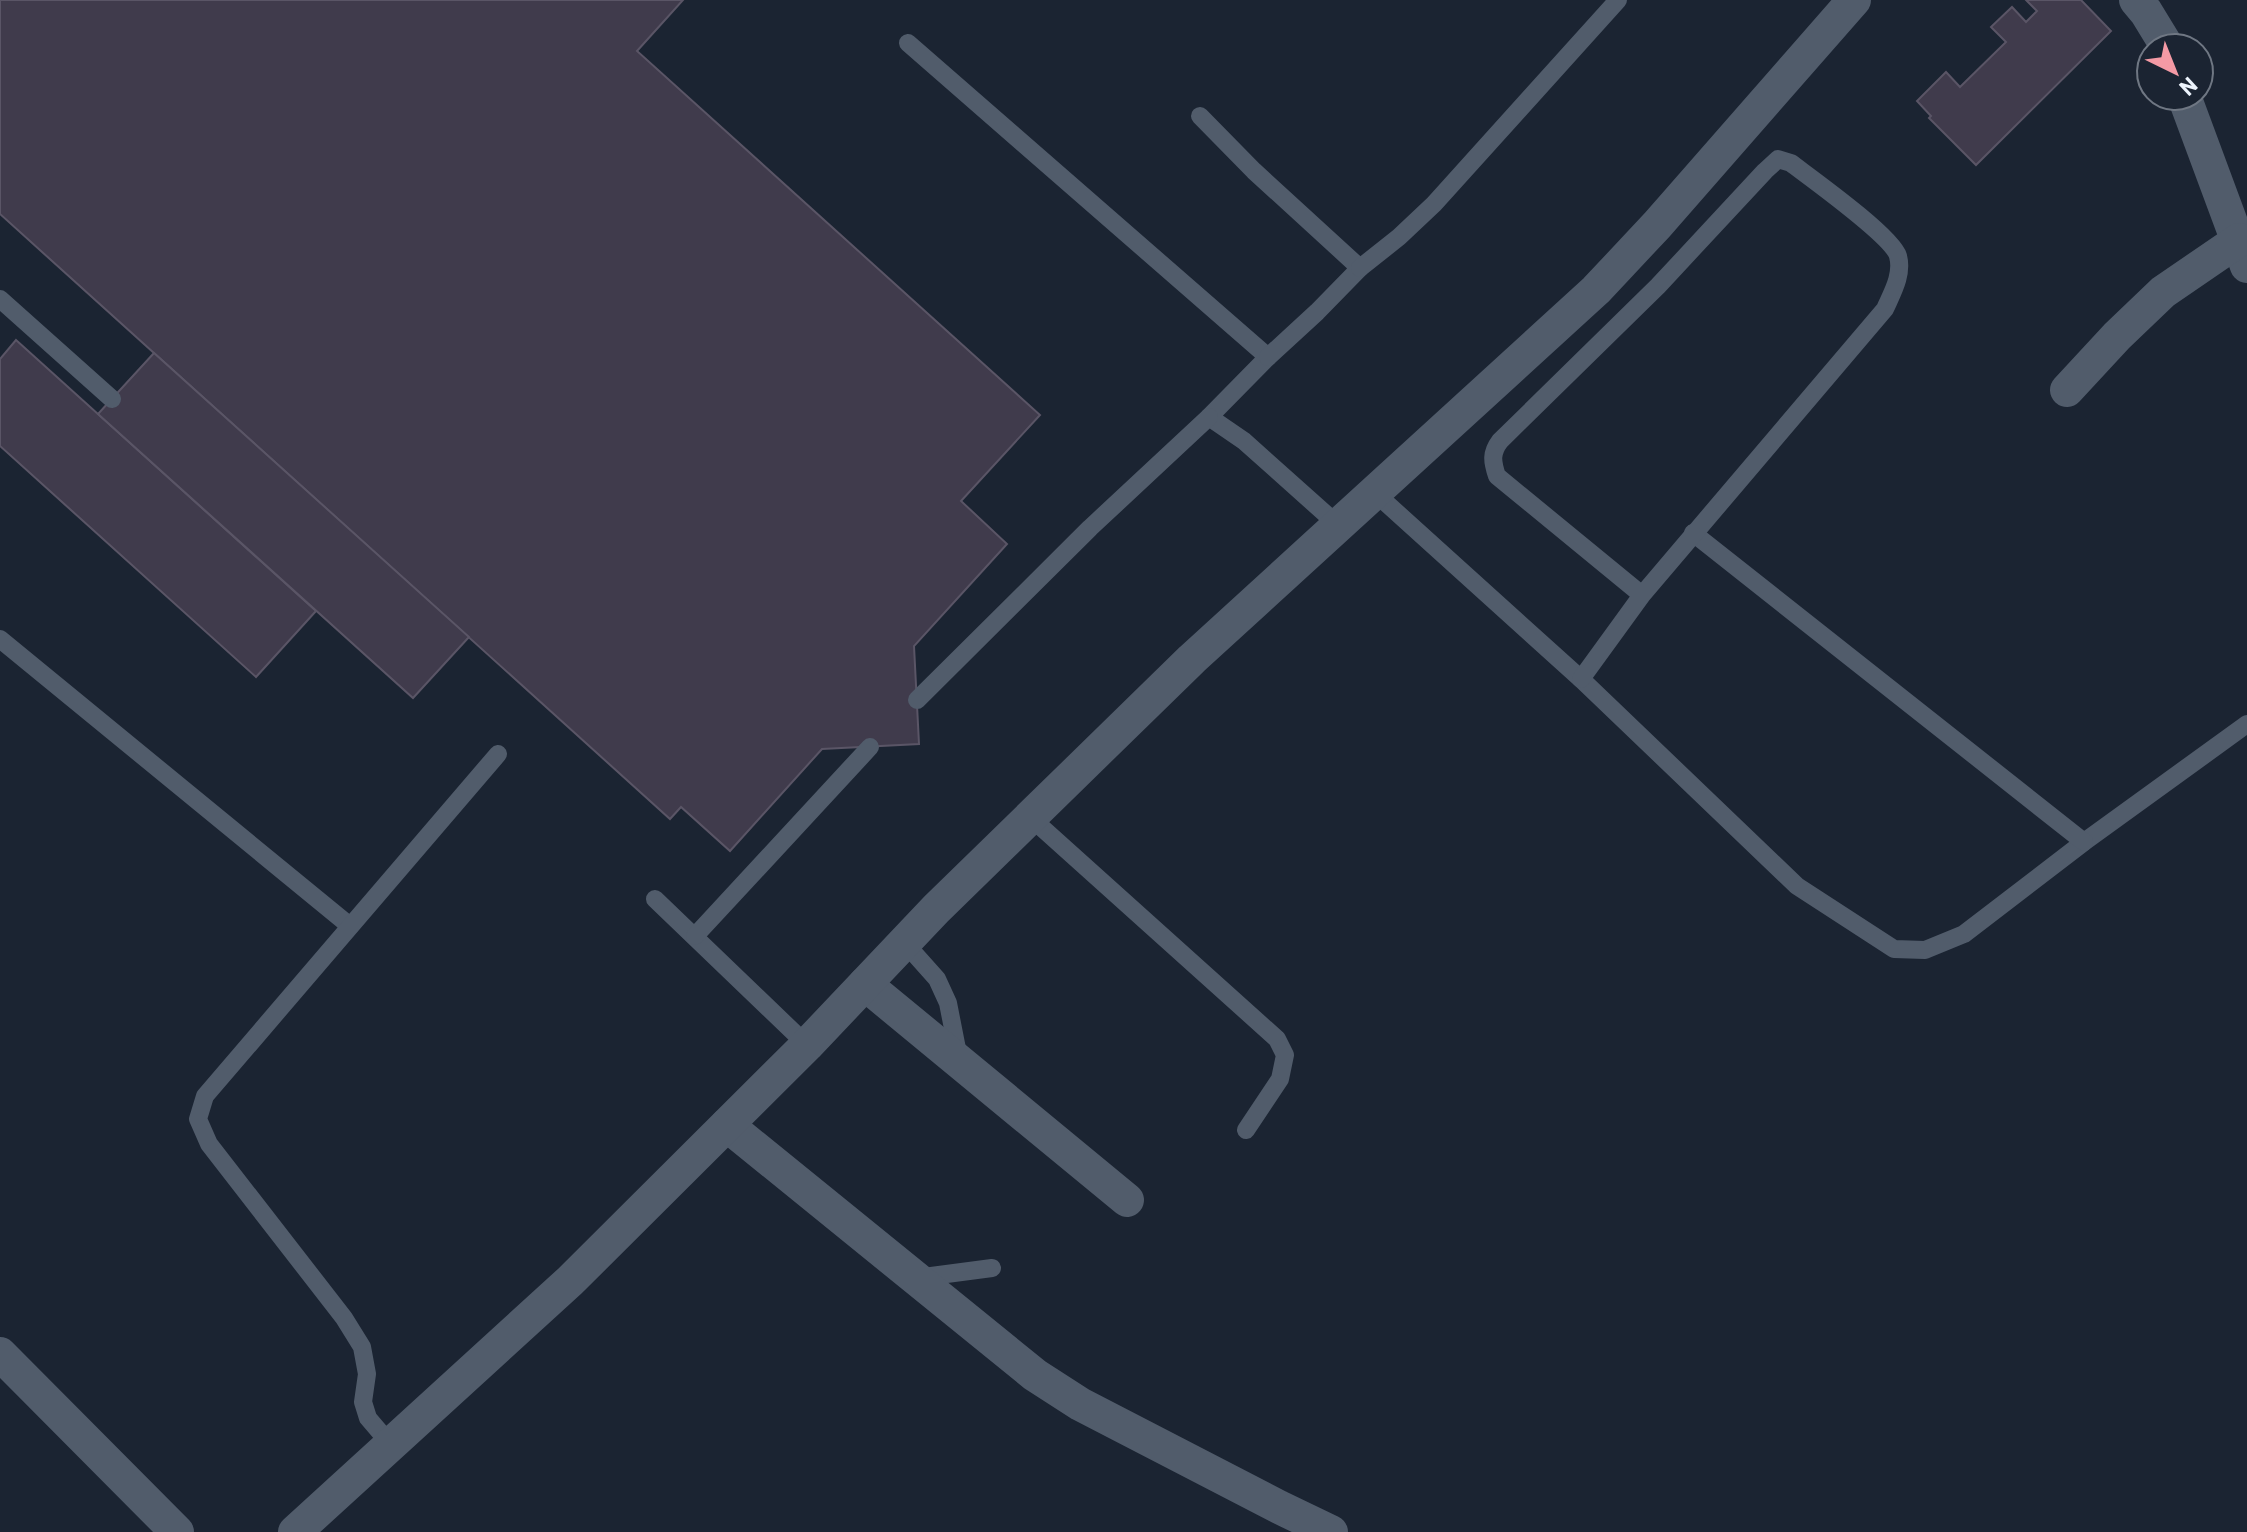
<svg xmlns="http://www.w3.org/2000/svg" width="2247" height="1532" viewBox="0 0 2247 1532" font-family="Barlow,sans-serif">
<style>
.building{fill:#403b4c;stroke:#5a5566;stroke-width:2}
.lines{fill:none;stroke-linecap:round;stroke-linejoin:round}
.service{stroke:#515c6b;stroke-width:18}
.minor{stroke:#515c6b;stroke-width:34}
</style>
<rect width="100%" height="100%" fill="#1b2432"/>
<g class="building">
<polygon points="0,0 683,0 637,51 1040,415 961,501 1007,544 914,646 919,744 822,749 730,851 681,807 670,819 0,214"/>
<polygon points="2026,0 2081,0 2111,31 1976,165 1929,118 1931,116 1917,101 1946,72 1960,87 2006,42 1991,27 2012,7 2026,22 2037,11"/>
<polygon points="16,340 316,611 256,677 0,446 0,359"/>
<polygon points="154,353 469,637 413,698 98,414"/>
</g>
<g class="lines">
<g class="service">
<polyline points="908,43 1268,357 1209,417 1244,441 1338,525"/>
<polyline points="1200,116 1254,171 1360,268 1317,312 1268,357"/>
<polyline points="1360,268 1399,237 1434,204 1618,0"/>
<polyline points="0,299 112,399"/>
<polyline points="1374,492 1581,679 1797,886 1894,949 1925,950 1964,934 2084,842 2247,724"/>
<polyline points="1693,533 2084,842"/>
<polyline points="0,639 350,926"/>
<path d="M1581,679L1642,595L1885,309C1892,293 1903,275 1898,256C1892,236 1812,179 1791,163L1778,159L1765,171L1658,286L1500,441C1491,453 1492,461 1497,476L1642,595"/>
<polyline points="917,700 1090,528 1209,417"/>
<polyline points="1030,817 1277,1039 1285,1055 1280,1079 1246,1130"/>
<polyline points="655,899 807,1045"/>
<polyline points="695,936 870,747"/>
<polyline points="904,942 937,979 948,1003 959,1059"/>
<polyline points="916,1278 992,1268"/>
<polyline points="391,1445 368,1418 363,1402 367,1374 362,1347 344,1318 209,1144 198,1119 205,1096 498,754"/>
</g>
<g class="minor">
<polyline points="2136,0 2146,12 2168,48"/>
<polyline points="2184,96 2247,266"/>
<polyline points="2067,390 2117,336 2163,292 2239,240"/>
<polyline points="865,984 1127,1200"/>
<polyline points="727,1125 1035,1375 1080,1404 1279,1507 1331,1532"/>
<polyline points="0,1354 177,1532"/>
<polyline points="295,1532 570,1281 807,1045 936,909 1192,659 1596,290 1657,225 1854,0"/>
</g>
</g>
<g transform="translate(2175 72) rotate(137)"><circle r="38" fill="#1b2432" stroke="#6f7783" stroke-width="2"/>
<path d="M0-6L14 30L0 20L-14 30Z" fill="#f49aa5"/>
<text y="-12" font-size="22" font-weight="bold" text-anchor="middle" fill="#ecf3fc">N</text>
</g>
</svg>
